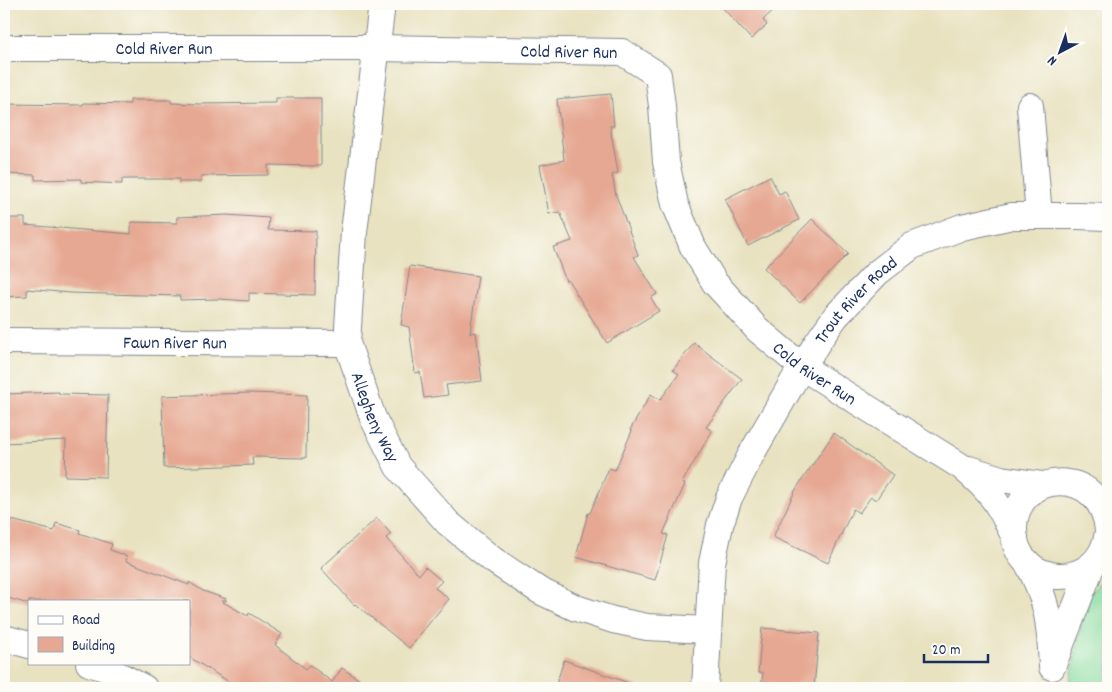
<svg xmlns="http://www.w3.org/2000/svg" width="1112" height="692" viewBox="0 0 1112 692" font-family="Dekko,sans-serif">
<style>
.green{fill:#86da9c;stroke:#50847d}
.building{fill:#e6a892}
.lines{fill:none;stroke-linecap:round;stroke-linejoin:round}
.minor-casing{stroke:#82888f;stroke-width:28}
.minor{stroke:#fff;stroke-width:26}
.labels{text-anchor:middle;stroke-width:4;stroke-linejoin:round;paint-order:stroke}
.street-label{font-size:18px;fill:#1b2f5e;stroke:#fdfcf7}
</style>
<rect width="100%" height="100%" fill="#fdfcf7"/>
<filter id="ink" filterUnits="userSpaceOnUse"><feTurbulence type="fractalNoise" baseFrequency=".02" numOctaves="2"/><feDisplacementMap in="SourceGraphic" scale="10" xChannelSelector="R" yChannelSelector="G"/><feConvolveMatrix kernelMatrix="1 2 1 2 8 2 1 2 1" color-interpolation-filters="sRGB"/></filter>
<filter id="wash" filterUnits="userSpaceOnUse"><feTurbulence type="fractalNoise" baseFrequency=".0096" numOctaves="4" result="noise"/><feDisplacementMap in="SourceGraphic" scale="20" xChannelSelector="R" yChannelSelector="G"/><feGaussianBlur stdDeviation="1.12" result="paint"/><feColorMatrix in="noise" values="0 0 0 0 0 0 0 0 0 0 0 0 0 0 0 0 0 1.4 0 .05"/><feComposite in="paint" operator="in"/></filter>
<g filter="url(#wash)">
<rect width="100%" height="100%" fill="#e8e2c0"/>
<polygon class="green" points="1108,572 1108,688 1069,688 1080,629 1091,593"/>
<g id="blocks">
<g class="building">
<polygon points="719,4 780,4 763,20 767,25 751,39"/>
<polygon points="611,94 614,126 610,126 618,173 612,175 616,195 638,255 634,257 657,294 651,298 659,311 607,343 568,280 566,281 553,247 572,241 560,212 549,214 540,165 564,160 557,99"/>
<polygon points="276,98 321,98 321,166 268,165 268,175 201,176 201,182 179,182 179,179 122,179 122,184 81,182 81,179 35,180 35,175 4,174 4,104 83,105 83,103 130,104 130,100 171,100 171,103 200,104 276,103"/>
<polygon points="770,176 779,194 785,191 799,220 748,246 725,199"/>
<polygon points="227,215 269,218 268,230 316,231 315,295 249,293 249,301 219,299 180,300 180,296 70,293 27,289 27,296 4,297 4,218 25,218 25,225 131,234 131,222 177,223 177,217"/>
<polygon points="812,219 848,254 800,303 764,268"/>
<polygon points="410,266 478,276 470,333 476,332 482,381 446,385 448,395 424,398 420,372 415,373 409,327 401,325"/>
<polygon points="694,343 742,379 706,427 712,431 682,483 685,484 663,534 668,535 655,580 576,557 588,513 590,513 609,468 615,470 632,431 630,430 651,394 660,400 679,374 673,370"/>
<polygon points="59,392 59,394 108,395 106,477 65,476 66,440 4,443 4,394"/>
<polygon points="250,393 307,395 306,458 252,457 253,465 164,468 162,396"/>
<polygon points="834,433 893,475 876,500 871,497 859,513 853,509 828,563 773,537 796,489"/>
<polygon points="4,518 54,531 56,523 80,530 79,533 112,544 110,550 127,556 126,561 189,585 189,582 203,591 226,599 226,601 221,601 248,616 249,613 282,634 275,645 306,669 310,665 332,682 342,668 372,688 239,688 189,657 189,601 29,601 29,604 4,597"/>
<polygon points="377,518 391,534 386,538 419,575 425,567 442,581 435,588 449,599 409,648 355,604 354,605 321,568"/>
<polygon points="762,628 819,633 814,688 761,688 763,673 758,673"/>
<polygon points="564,660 637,686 637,688 555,688"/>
</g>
</g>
</g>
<g filter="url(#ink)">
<use href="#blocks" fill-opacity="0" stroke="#82888f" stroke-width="1"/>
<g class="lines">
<defs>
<g id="minor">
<path id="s1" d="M382,4L354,232L347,343L373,418L398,467L448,523L493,560L540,591L576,608L613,620L647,627L708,630"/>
<path id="s2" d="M4,48H376L622,52L658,75L662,106L666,162L675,204L693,247L715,283L757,329L802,367L962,467C992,492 999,504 1015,538"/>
<polyline points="1030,106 1039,216"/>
<path id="s3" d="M4,341L347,343"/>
<polyline points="969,469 1001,479 1043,485"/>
<path d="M1108,530C1102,463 1013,470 1014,530C1014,587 1100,595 1108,532"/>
<path d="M1027,562C1048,600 1050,624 1052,667L1092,565"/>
<polyline points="4,638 29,645"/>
<polyline points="89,663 105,668 144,688"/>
<path id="s4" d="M705,688L712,563L720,525L729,498L752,453L794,380L819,340L836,316L877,273L912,246L962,227L1012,216H1078L1108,217"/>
</g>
</defs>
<use href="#minor" class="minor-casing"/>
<use href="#minor" class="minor"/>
</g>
</g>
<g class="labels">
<g class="street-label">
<text dy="6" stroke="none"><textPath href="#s2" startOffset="160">Cold River Run</textPath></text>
<text dy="6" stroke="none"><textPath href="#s2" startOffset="565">Cold River Run</textPath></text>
<text dy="6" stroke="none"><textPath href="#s4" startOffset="429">Trout River Road</textPath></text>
<text dy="6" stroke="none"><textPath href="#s3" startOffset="171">Fawn River Run</textPath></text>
<text dy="6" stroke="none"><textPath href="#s2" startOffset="1015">Cold River Run</textPath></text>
<text dy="6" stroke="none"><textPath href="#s1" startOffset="420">Allegheny Way</textPath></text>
</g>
</g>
<rect width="1112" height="692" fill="none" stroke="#fdfcf7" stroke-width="20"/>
<rect x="28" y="600" width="162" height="65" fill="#fdfcf7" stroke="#a3aaba"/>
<rect x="38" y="616" width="25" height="8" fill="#ffffff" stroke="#a3aaba"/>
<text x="72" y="624" font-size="15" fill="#1b2f5e">Road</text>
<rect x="38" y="637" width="25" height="15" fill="#e6a892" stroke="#a3aaba"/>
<text x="72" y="650" font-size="15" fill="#1b2f5e">Building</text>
<g transform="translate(1060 52) rotate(221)" stroke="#fdfcf7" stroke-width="4" paint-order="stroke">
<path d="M0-4L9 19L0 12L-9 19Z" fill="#1b2f5e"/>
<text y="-8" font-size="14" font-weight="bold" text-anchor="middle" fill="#1b2f5e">N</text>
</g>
<path d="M924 654v8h64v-8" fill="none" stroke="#1b2f5e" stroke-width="2.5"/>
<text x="932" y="654" font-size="15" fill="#1b2f5e" stroke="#fdfcf7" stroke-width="4" paint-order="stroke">20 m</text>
</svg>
